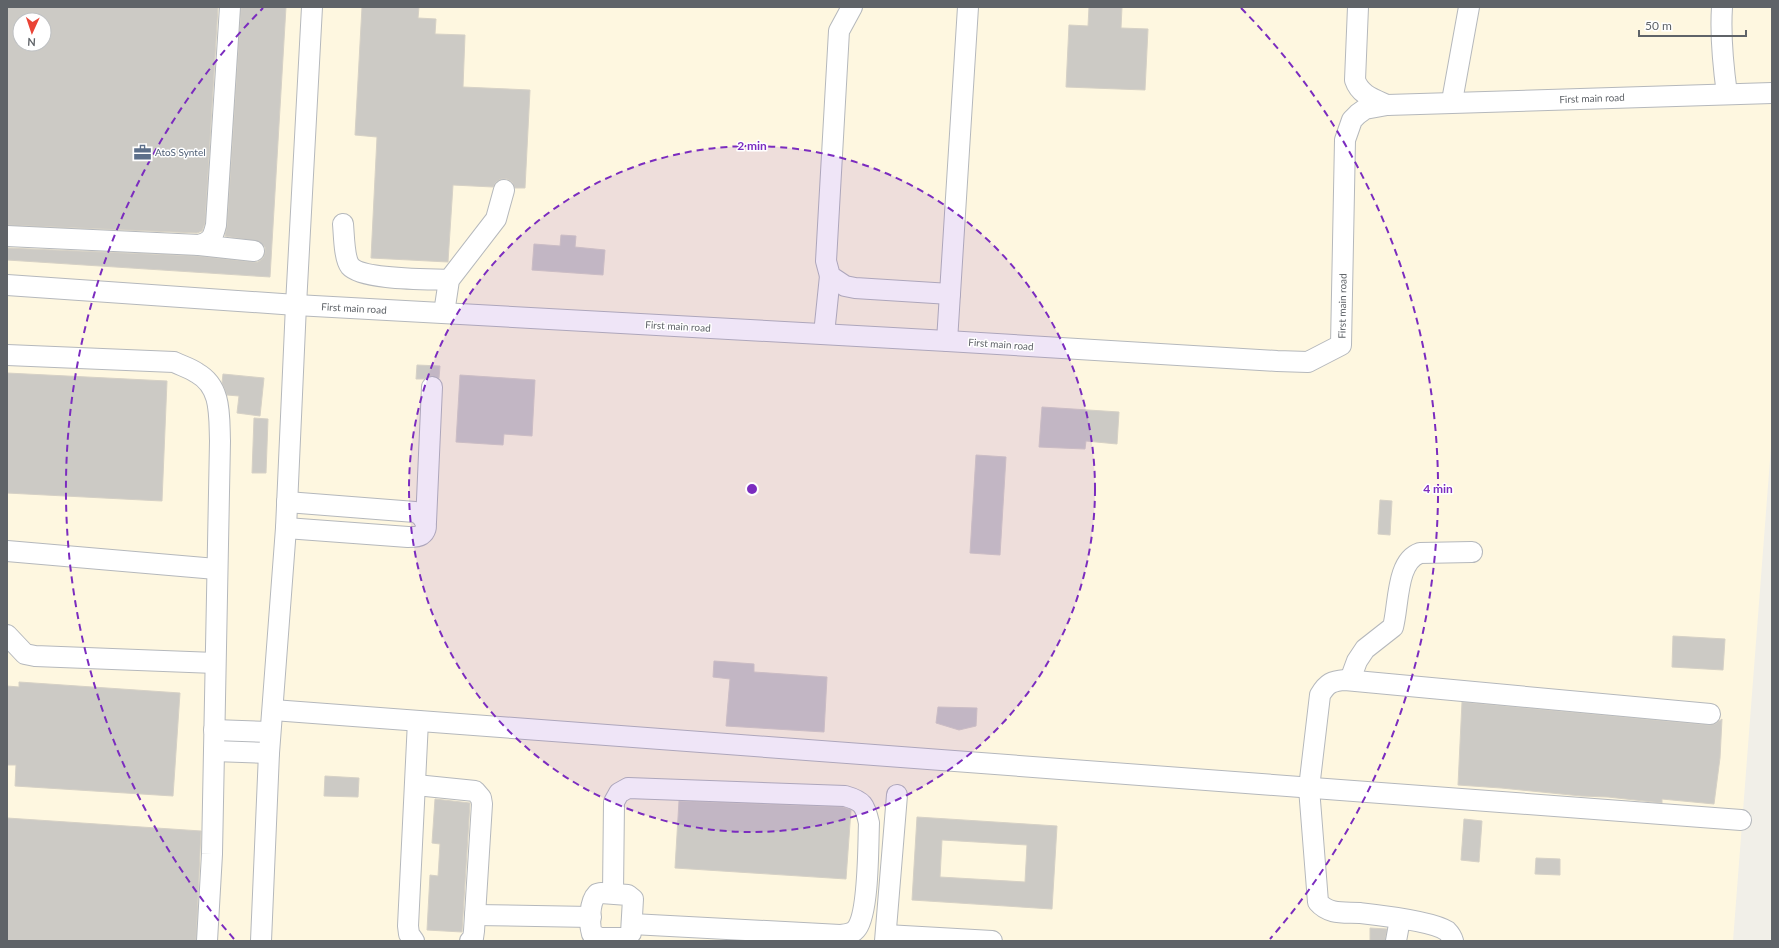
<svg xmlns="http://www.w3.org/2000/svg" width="1779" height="948" viewBox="0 0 1779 948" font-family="Lato,sans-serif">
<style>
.commercial{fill:#fef7e0;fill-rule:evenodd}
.building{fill:#cccac5;stroke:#d6d1c6;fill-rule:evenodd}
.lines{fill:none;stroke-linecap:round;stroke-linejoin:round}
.minor-casing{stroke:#b5b8bc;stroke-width:22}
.minor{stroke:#fff;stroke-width:20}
.ring{fill:none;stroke:#7b2cbf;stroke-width:2;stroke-dasharray:7 5}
.labels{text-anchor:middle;stroke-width:3;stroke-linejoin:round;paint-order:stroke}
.street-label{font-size:10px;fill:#5f6368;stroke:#fff}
.service-label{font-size:10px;fill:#4e5e75;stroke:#fff;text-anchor:start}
.centre{fill:#7b2cbf;stroke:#fff;stroke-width:2}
.ring-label{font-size:12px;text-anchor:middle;font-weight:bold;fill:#7b2cbf;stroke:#fff;stroke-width:3;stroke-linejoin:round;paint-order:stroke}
</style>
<rect width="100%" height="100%" fill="#f1efe8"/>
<path class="commercial" d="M7,7H1772V434L1733,941H7ZM20,20H44V44H20Z"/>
<g class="building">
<path d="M7,7H218L205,223L202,231L197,233L7,225ZM20,20H44V44H20Z"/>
<polygon points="241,7 286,7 270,277 7,260 7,248 198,256 253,262 258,262 263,258 265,253 265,247 260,242 225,236 227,226"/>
<polygon points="362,7 419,7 418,18 436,19 435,34 465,35 463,87 530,90 525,188 515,188 512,182 507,179 501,179 496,182 493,187 453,185 448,262 371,258 377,137 355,135"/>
<polygon points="1089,7 1122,7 1121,28 1148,29 1145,90 1066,87 1069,25 1088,26"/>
<polygon points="561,235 576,236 575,247 605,250 603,275 532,270 534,244 560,246"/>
<polygon points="417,365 440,366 439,378 432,376 424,379 416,379"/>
<polygon points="7,373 167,381 162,501 7,493"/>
<polygon points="223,374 264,378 260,416 237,413 239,396 227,395 222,383"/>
<polygon points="460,375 535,380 532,436 504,434 503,445 456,442"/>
<polygon points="1042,407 1119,412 1117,444 1086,441 1085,449 1039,447"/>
<polygon points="254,418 268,419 266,473 252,473"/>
<polygon points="976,455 1006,457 1000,555 970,553"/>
<polygon points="1380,500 1392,501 1390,535 1378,534"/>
<polygon points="1673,636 1725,639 1723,670 1672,667"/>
<polygon points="714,661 754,664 754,672 827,677 824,732 726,726 730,679 713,677"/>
<polygon points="19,682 180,693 173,796 15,786 16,765 7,765 7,686 19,687"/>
<polygon points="1462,702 1709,725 1715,724 1722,719 1720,758 1714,804 1662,799 1662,803 1608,797 1581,796 1501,788 1458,785"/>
<polygon points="938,707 977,708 976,726 959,730 936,723"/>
<polygon points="325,776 359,778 358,797 324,796"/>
<polygon points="435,799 470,803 462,932 427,930 430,875 438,876 440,844 432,843"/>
<polygon points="679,801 843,807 851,810 846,879 675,868"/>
<path d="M917,817L1057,826L1052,909L912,900ZM942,840L1027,845L1025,882L940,877Z"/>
<polygon points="7,818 201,831 196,941 7,941"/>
<polygon points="1464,819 1482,821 1479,862 1461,860"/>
<polygon points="1536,858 1560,859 1560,875 1535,874"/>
<polygon points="1370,928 1387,929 1385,941 1370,941"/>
</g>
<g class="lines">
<defs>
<g id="minor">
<polyline points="852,7 839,31 826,261 830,276 845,286 855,288 950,294"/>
<path d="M1358,7L1355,80C1360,95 1374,99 1387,105"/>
<path d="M1722,7C1720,37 1723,65 1727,94"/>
<polyline points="1452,101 1469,7"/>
<path d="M343,224C344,234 344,258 350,266C362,280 429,279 449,280"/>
<path d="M7,236L199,245C212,241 213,237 216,225L230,7"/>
<polyline points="199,245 254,251"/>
<polyline points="7,285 296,305 947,341 1277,361 1308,362 1341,345 1345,140 1352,120 1358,114 1365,109 1387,105 1772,93"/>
<polyline points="444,313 449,280 496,219 504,190"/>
<polyline points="824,334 830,276"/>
<polyline points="947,341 968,7"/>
<path d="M7,355L174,362C182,366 190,368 197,373C222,387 219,416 220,441L212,854L207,941"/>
<polyline points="426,522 432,387"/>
<path d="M286,528L408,537C412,537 418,537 421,535C431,528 424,515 415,512L287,502"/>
<polyline points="7,551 216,569"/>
<polyline points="7,635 25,654 35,656 215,663"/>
<path d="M1350,680L1357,661L1365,649L1393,627C1399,605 1396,561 1420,553L1472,552"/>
<polyline points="273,710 1741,820"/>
<polyline points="214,730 270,732"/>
<polyline points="214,751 269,753"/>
<polyline points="416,785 475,791 481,798 482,804 474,931 473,938 470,941"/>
<path d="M601,893L628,895L633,899L631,933L626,938H600L592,934C589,924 589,902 597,894Z"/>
<path d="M613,893L614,802L619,793L628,788L845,796C863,801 865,805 869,823C868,846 869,911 857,928C853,934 847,934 840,935L632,924"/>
<polyline points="475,915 591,917"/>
<polyline points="886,935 992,941"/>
<polyline points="261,941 269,753 286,528 296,305 312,7"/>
<polyline points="414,941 409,934 408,926 418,721"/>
<polyline points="885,941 897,795"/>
<polyline points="1396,941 1400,919"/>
<path d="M1453,941C1452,937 1450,934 1447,931C1433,921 1378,915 1360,913C1344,912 1329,915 1318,902L1309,788L1320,695C1327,683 1332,681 1345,680L1710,714"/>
</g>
</defs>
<use href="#minor" class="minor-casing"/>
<use href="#minor" class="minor"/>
</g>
<circle cx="752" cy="489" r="343" fill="#7b2cbf" fill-opacity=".12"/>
<g class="ring">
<circle cx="752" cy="489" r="343"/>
<path d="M234 939A686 686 0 0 1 263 8M1241 8A686 686 0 0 1 1270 939"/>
</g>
<defs>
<symbol id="office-bare" viewBox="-9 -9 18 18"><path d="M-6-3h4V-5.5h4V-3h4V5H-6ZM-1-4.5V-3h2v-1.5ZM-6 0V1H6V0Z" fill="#5c6f8a" stroke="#fff" stroke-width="2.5" paint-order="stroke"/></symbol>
</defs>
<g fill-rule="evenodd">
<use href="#office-bare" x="130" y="140" width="25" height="25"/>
</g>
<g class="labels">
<g class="street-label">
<text transform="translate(1592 98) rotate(-2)" y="4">First main road</text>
<text transform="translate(1342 306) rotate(-89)" y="4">First main road</text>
<text transform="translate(354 308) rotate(3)" y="4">First main road</text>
<text transform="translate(678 326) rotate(3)" y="4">First main road</text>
<text transform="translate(1001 344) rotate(4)" y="4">First main road</text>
</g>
<g class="service-label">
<text x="155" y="156">AtoS Syntel</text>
</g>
</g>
<circle cx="752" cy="489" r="6" class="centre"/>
<g class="ring-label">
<text x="752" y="150">2 min</text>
<text x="1438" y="493">4 min</text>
</g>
<rect width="1779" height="948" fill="none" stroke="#5f6368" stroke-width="16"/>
<g transform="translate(32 32) rotate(183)"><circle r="19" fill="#ffffff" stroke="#bfc1c3"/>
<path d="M0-3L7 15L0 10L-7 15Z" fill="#ea4335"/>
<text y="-6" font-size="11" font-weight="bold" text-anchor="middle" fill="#5f6368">N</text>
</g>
<path d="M1639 30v6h107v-6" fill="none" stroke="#5f6368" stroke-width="2"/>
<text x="1645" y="30" font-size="12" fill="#5f6368" stroke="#ffffff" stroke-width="3" paint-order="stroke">50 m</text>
</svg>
